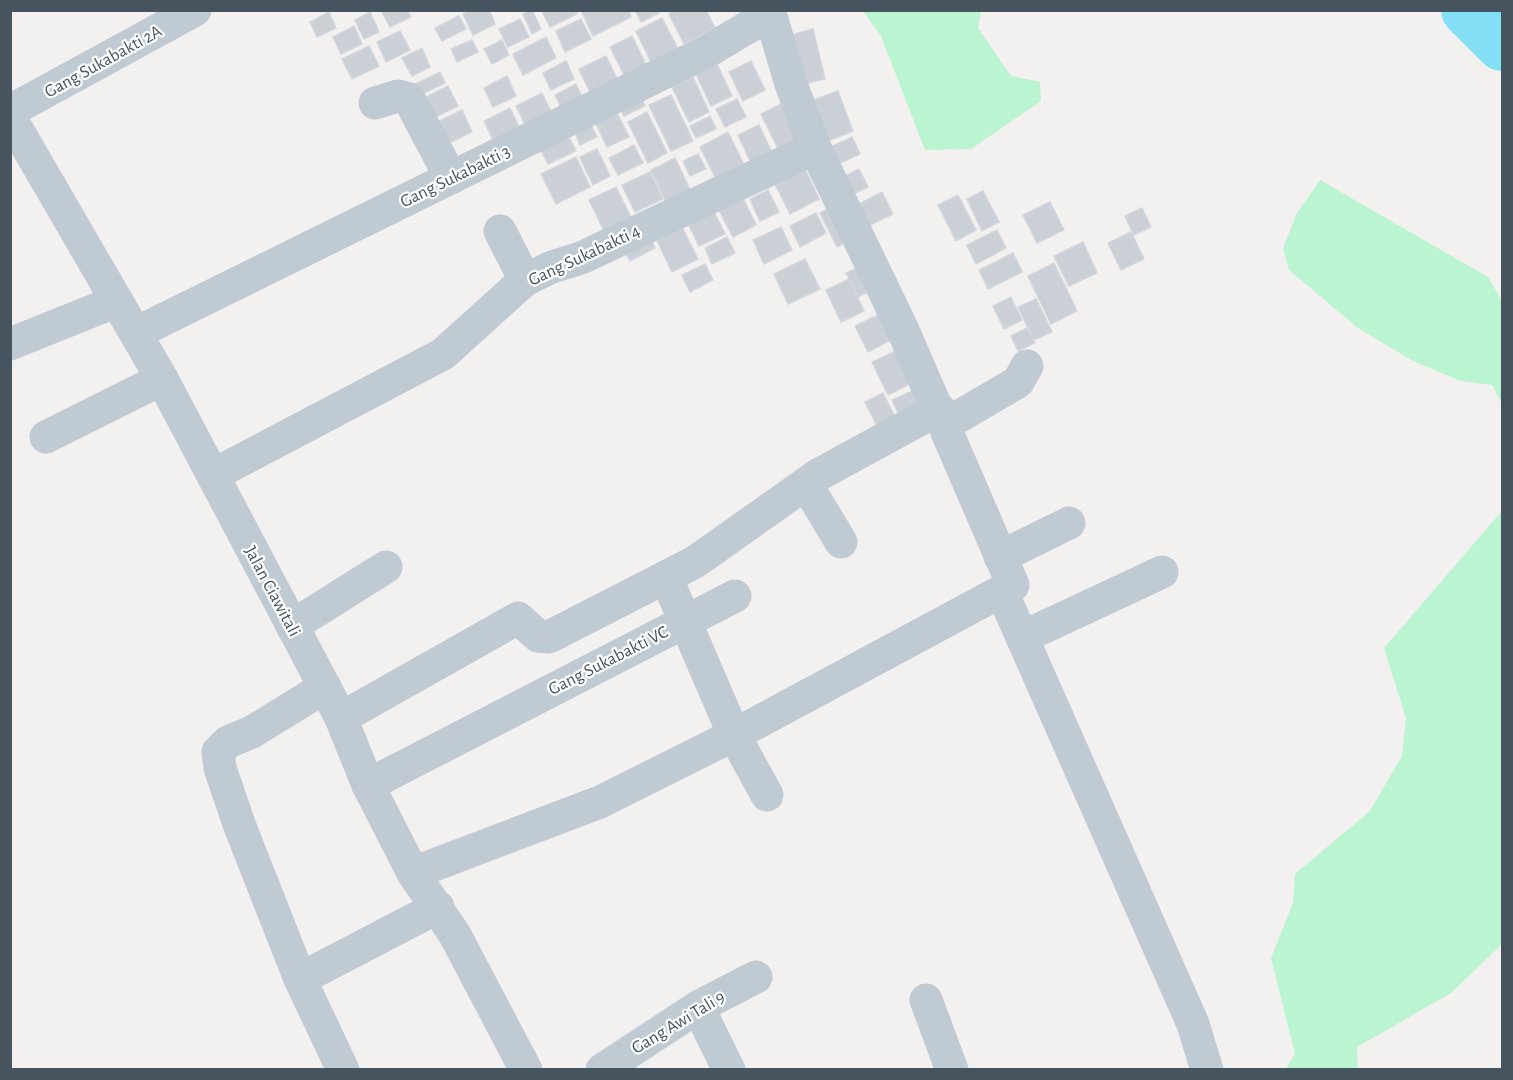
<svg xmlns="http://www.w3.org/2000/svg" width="1513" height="1080" viewBox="0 0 1513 1080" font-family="'Alegreya Sans',sans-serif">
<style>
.green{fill:#baf4d0}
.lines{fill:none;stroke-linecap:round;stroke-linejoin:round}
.river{stroke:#82dff6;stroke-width:52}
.building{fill:#cbcfd6;stroke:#d3d6dc;stroke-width:1.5}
.minor{stroke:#bfcad3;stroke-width:33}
.tertiary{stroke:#bfcad3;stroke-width:33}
.labels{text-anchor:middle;stroke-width:4.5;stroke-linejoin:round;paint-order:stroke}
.street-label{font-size:18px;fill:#465460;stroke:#fff}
</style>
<rect width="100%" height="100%" fill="#f3f0f0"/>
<g class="green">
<polygon points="863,11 981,11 978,28 1011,76 1040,82 1041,101 971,149 925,150 881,36"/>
<polygon points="1320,180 1488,277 1502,301 1502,404 1492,385 1461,381 1413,361 1358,328 1289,270 1283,248 1297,213"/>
<polygon points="1502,511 1502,944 1451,993 1357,1047 1358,1069 1286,1069 1295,1054 1271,958 1293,903 1295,874 1370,811 1402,756 1406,718 1384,648"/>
</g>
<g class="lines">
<polyline class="river" points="1467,10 1502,45"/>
</g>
<g class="building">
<polygon points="381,10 407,10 411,17 390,27"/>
<polygon points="471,10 489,10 495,24 473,35 463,14"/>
<polygon points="532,10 541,29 532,34 523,14"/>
<polygon points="575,10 577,14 550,27 542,11"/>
<polygon points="581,10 629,10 631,17 593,36"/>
<polygon points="635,10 658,10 659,13 641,22"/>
<polygon points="676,10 706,10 715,28 684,44 669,14"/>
<polygon points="329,12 336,28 317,37 310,22"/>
<polygon points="370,12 379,32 364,39 355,20"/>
<polygon points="459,16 466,29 442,41 435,28"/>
<polygon points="662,18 680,53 653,66 636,31"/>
<polygon points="520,19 529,37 508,47 499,29"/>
<polygon points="581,19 591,39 565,52 556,31"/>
<polygon points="354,26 362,44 341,54 333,37"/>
<polygon points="813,29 825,79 803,84 791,35"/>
<polygon points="400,31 410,50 386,62 377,42"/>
<polygon points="632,36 649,71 627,81 610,47"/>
<polygon points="546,37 556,58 523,75 513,54"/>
<polygon points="472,40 478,52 457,62 451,49"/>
<polygon points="502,40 509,55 492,64 484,49"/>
<polygon points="369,46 379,66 352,79 342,59"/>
<polygon points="422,48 430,67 412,76 402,58"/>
<polygon points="606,56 619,83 592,96 579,69"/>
<polygon points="566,61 574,79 551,90 543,73"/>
<polygon points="751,61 765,90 743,101 729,72"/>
<polygon points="717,64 732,96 711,106 696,74"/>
<polygon points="440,72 445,83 420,95 415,84"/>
<polygon points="507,76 516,96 493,107 484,88"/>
<polygon points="693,77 709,112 689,122 672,87"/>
<polygon points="576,84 585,104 564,114 555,95"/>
<polygon points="448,86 458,106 432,119 422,99"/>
<polygon points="838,91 853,131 823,143 808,102"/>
<polygon points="638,92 645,106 624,116 617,102"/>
<polygon points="542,93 555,120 529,132 516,106"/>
<polygon points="671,95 693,141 671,151 649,105"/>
<polygon points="737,99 746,117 725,127 716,109"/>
<polygon points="785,102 806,146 782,157 761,114"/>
<polygon points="510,108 523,135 497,148 484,121"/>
<polygon points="615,109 629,137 607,147 594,119"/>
<polygon points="462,110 472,132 441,147 431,125"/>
<polygon points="647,112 667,153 648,163 628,122"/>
<polygon points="710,116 716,129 696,138 690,126"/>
<polygon points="588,119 597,137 580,145 572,126"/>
<polygon points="759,125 776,161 755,171 738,135"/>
<polygon points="566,132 576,151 548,164 539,146"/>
<polygon points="728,132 746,169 718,183 700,147"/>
<polygon points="852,137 860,154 832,167 824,150"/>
<polygon points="634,145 643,163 618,175 609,158"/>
<polygon points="597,149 610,176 593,185 580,157"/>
<polygon points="698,154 706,169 690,176 683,161"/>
<polygon points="576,157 590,187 556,204 541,174"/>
<polygon points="675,158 691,192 667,204 651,170"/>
<polygon points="805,169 819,199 790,214 775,184"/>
<polygon points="859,169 868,187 843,199 835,181"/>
<polygon points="650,172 663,199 635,212 622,185"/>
<polygon points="616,187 632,220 605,233 589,200"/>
<polygon points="768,190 779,212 760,221 750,199"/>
<polygon points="983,191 999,222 982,231 967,199"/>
<polygon points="882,192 893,214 862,229 851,208"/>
<polygon points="958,195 976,230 956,241 938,205"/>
<polygon points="743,198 756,225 733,237 719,210"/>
<polygon points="1050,202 1064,230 1037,243 1023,215"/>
<polygon points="832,206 848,241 837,247 820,213"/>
<polygon points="712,208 725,234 699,246 687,221"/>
<polygon points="1142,208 1151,227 1134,235 1125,216"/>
<polygon points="816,213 826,233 800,247 790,226"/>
<polygon points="680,223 698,259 672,272 655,236"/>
<polygon points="781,227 792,250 764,264 753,240"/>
<polygon points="646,229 655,248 630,261 620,242"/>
<polygon points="997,230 1006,248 976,264 967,245"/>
<polygon points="1131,232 1144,259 1121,270 1108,243"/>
<polygon points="727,237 735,253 712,264 705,248"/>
<polygon points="1083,242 1097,273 1069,286 1054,256"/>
<polygon points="1013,253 1022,272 988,289 979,270"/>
<polygon points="805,259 820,289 788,304 774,274"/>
<polygon points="1054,263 1077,311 1051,324 1028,276"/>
<polygon points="705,264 713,280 690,292 682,275"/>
<polygon points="865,264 876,288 858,297 846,273"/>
<polygon points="849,279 864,311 841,322 826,290"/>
<polygon points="1011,297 1022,320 1004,329 993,306"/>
<polygon points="1036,299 1052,332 1034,340 1018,307"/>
<polygon points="882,313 895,338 868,352 855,326"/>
<polygon points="1027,328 1035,343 1018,351 1011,336"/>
<polygon points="902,348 917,380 888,395 872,362"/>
<polygon points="919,388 927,406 901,419 892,400"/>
<polygon points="883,393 898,423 880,432 865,402"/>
</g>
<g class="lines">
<g class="minor">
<polyline points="375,103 398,96 409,99 451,178"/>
<polyline points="10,111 195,10"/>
<polyline points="500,231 525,280"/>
<polyline points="136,333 708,51 770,14"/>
<polyline points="10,344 117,301"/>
<polyline points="946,424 1018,382 1027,366"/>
<polyline points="46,437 162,379"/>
<polyline points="213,475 443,354 525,280 552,267 581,258 815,148"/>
<polyline points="806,484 841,542"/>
<polyline points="1000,557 1069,523"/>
<polyline points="666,577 734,735 767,795"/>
<polyline points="1002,592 1193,1024 1207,1070"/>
<polyline points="292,626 386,567"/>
<polyline points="1023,637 1162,572"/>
<polyline points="325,687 252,732 228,742 218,752 220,768 239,824 300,979 343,1070"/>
<polyline points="341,718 518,618 538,636 549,637 695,562 818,475 939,409"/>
<polyline points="368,785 735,596"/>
<polyline points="413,873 600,802 734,735 1013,585 902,328 815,148 791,84 769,10"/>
<polyline points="300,979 438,907"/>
<polyline points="926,1000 952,1070"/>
<polyline points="698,1007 729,1070"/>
<polyline points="602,1070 698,1007 756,977"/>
</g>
<polyline class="tertiary" points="10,117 162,379 341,718 368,785 413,873 455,935 526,1070"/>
</g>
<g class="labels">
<g class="street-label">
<text transform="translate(103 61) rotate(-29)" y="6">Gang Sukabakti 2A</text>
<text transform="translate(455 176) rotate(-26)" y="6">Gang Sukabakti 3</text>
<text transform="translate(584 255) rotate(-25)" y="6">Gang Sukabakti 4</text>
<text transform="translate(273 591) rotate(62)" y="6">Jalan Ciawitali</text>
<text transform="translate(608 660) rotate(-27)" y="6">Gang Sukabakti VC</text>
<text transform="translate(678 1022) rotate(-31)" y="6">Gang Awi Tali 9</text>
</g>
</g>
<rect width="1513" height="1080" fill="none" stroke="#465460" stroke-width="24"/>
</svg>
